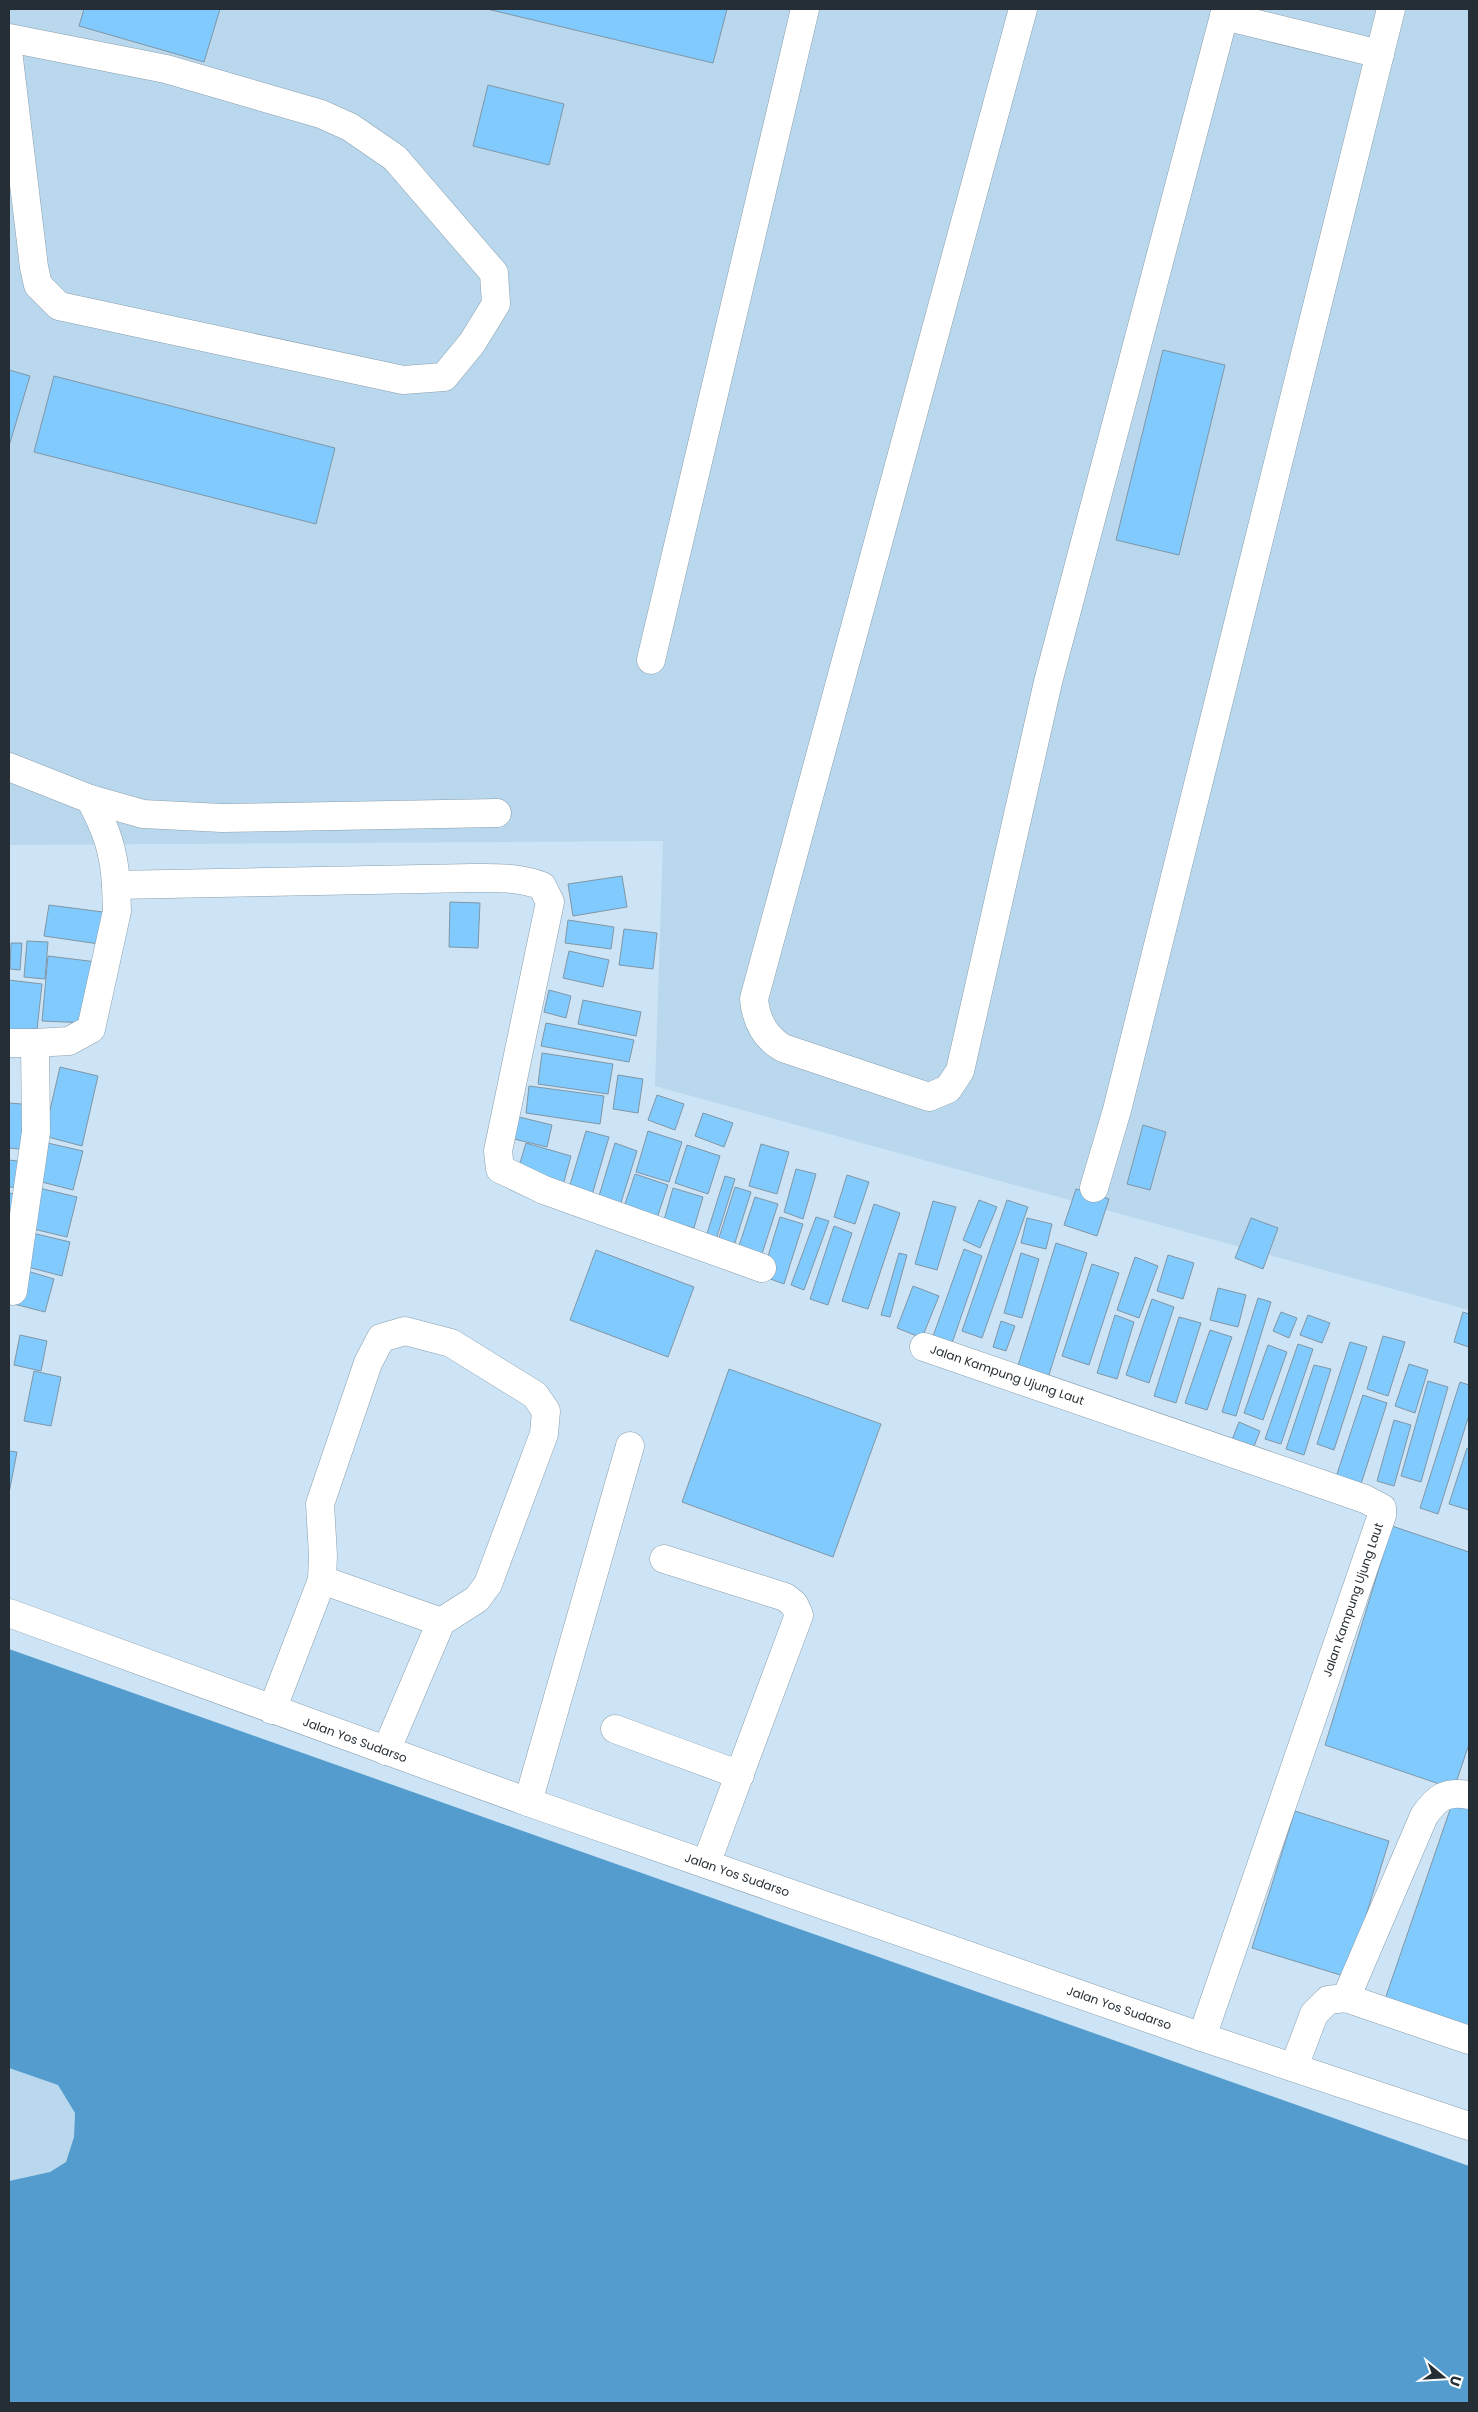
<svg xmlns="http://www.w3.org/2000/svg" width="1478" height="2412" viewBox="0 0 1478 2412" font-family="Poppins,sans-serif">
<style>
.built{fill:#bad8ed}
.water{fill:#539ccd}
.building{fill:#81cafd;stroke:#8096a6}
.lines{fill:none;stroke-linecap:round;stroke-linejoin:round}
.minor-casing{stroke:#899faf;stroke-width:29}
.minor{stroke:#fff;stroke-width:28}
.labels{text-anchor:middle;stroke-width:4.5;stroke-linejoin:round;paint-order:stroke}
.street-label{font-size:12px;fill:#252e34;stroke:#fff}
</style>
<rect width="100%" height="100%" fill="#cce4f5"/>
<g class="built">
<polygon points="9,9 1469,9 1469,1310 655,1086 663,841 9,845"/>
<polygon points="9,2068 58,2085 75,2113 74,2137 66,2162 50,2172 9,2181"/>
</g>
<polygon class="water" points="9,1649 1469,2166 1469,2403 9,2403 9,2181 50,2172 66,2162 74,2137 75,2113 58,2085 9,2068"/>
<g class="building">
<polygon points="84,9 220,9 204,62 79,26"/>
<polygon points="487,9 727,9 713,63"/>
<polygon points="488,85 564,104 549,165 473,146"/>
<polygon points="1163,350 1225,365 1179,555 1116,540"/>
<polygon points="9,370 30,376 9,446"/>
<polygon points="54,376 335,448 316,524 34,452"/>
<polygon points="622,876 627,907 573,916 568,884"/>
<polygon points="450,902 480,903 478,948 449,947"/>
<polygon points="49,905 103,912 99,944 44,936"/>
<polygon points="568,920 614,927 611,949 565,943"/>
<polygon points="624,929 657,933 653,969 619,965"/>
<polygon points="27,941 48,942 45,979 24,977"/>
<polygon points="11,943 22,943 20,970 10,969"/>
<polygon points="569,951 609,960 603,987 563,978"/>
<polygon points="48,956 97,962 88,1023 42,1021"/>
<polygon points="9,980 42,984 36,1039 9,1035"/>
<polygon points="549,990 571,996 566,1018 544,1012"/>
<polygon points="583,1000 641,1012 636,1036 578,1024"/>
<polygon points="546,1023 634,1040 629,1062 541,1046"/>
<polygon points="542,1053 613,1064 608,1094 538,1084"/>
<polygon points="60,1067 98,1076 82,1146 44,1136"/>
<polygon points="618,1075 643,1079 638,1113 613,1109"/>
<polygon points="529,1086 604,1096 600,1124 526,1113"/>
<polygon points="657,1095 684,1104 675,1130 648,1120"/>
<polygon points="9,1103 34,1105 29,1150 9,1148"/>
<polygon points="703,1113 733,1123 724,1147 695,1136"/>
<polygon points="515,1116 552,1125 547,1147 510,1138"/>
<polygon points="1143,1125 1166,1132 1150,1190 1127,1184"/>
<polygon points="586,1131 609,1137 590,1202 567,1195"/>
<polygon points="648,1131 682,1142 669,1182 636,1172"/>
<polygon points="43,1142 83,1151 73,1190 34,1180"/>
<polygon points="526,1143 571,1156 562,1189 516,1176"/>
<polygon points="615,1143 637,1151 618,1212 596,1206"/>
<polygon points="761,1144 789,1152 777,1194 749,1186"/>
<polygon points="687,1145 720,1156 708,1194 675,1183"/>
<polygon points="9,1160 25,1162 22,1188 9,1187"/>
<polygon points="796,1169 816,1174 803,1219 784,1212"/>
<polygon points="635,1174 668,1185 657,1218 624,1207"/>
<polygon points="847,1175 869,1182 855,1224 834,1217"/>
<polygon points="725,1176 735,1179 715,1243 705,1240"/>
<polygon points="735,1187 751,1192 732,1252 716,1247"/>
<polygon points="39,1188 77,1197 67,1237 29,1228"/>
<polygon points="673,1188 703,1197 694,1228 664,1220"/>
<polygon points="1076,1189 1109,1199 1097,1236 1064,1225"/>
<polygon points="9,1193 20,1195 9,1239"/>
<polygon points="755,1197 778,1204 760,1260 737,1252"/>
<polygon points="979,1200 997,1207 980,1248 963,1240"/>
<polygon points="1007,1200 1028,1207 982,1338 962,1331"/>
<polygon points="933,1201 956,1207 937,1270 915,1264"/>
<polygon points="874,1204 900,1213 868,1309 842,1301"/>
<polygon points="780,1217 803,1224 784,1284 762,1276"/>
<polygon points="816,1217 829,1221 804,1290 791,1285"/>
<polygon points="1027,1218 1052,1224 1046,1249 1021,1243"/>
<polygon points="1251,1218 1278,1228 1263,1269 1235,1258"/>
<polygon points="834,1226 852,1233 828,1305 810,1299"/>
<polygon points="28,1232 70,1242 62,1276 20,1265"/>
<polygon points="1056,1243 1087,1253 1048,1378 1017,1369"/>
<polygon points="964,1249 982,1256 950,1349 931,1342"/>
<polygon points="596,1250 694,1287 668,1357 570,1320"/>
<polygon points="899,1253 907,1255 890,1317 881,1315"/>
<polygon points="1021,1253 1039,1259 1022,1318 1004,1313"/>
<polygon points="1168,1255 1194,1263 1183,1299 1157,1291"/>
<polygon points="1135,1257 1158,1266 1139,1318 1117,1310"/>
<polygon points="1092,1264 1119,1273 1089,1365 1062,1356"/>
<polygon points="24,1270 54,1279 45,1312 14,1304"/>
<polygon points="913,1286 939,1296 922,1338 897,1328"/>
<polygon points="1218,1288 1246,1295 1238,1327 1210,1320"/>
<polygon points="1258,1298 1271,1302 1236,1416 1222,1412"/>
<polygon points="1152,1299 1174,1307 1149,1383 1126,1375"/>
<polygon points="1281,1312 1297,1318 1289,1338 1273,1331"/>
<polygon points="1463,1312 1469,1314 1469,1347 1454,1342"/>
<polygon points="1115,1315 1134,1322 1117,1379 1097,1373"/>
<polygon points="1308,1315 1330,1323 1322,1343 1300,1335"/>
<polygon points="1179,1317 1201,1323 1176,1403 1154,1396"/>
<polygon points="1001,1321 1015,1326 1006,1351 993,1347"/>
<polygon points="1210,1330 1232,1337 1207,1410 1185,1403"/>
<polygon points="20,1335 47,1341 41,1371 14,1365"/>
<polygon points="1383,1336 1405,1342 1388,1396 1367,1389"/>
<polygon points="1350,1342 1367,1347 1334,1450 1317,1444"/>
<polygon points="1298,1344 1313,1349 1281,1444 1265,1439"/>
<polygon points="1268,1345 1287,1352 1263,1420 1244,1413"/>
<polygon points="1409,1364 1428,1370 1415,1413 1395,1406"/>
<polygon points="1314,1365 1331,1369 1304,1455 1286,1449"/>
<polygon points="729,1369 881,1424 833,1557 682,1502"/>
<polygon points="34,1371 61,1377 51,1426 24,1421"/>
<polygon points="1428,1381 1448,1387 1421,1482 1401,1476"/>
<polygon points="1460,1382 1469,1385 1469,1415 1438,1514 1420,1508"/>
<polygon points="1363,1395 1387,1403 1360,1487 1335,1480"/>
<polygon points="1394,1420 1411,1425 1394,1486 1377,1481"/>
<polygon points="1239,1422 1260,1431 1251,1454 1230,1445"/>
<polygon points="1467,1448 1469,1449 1469,1510 1449,1504"/>
<polygon points="9,1451 17,1452 9,1493"/>
<polygon points="1392,1526 1469,1552 1469,1744 1454,1789 1325,1745"/>
<polygon points="1453,1801 1469,1806 1469,2034 1383,2005"/>
<polygon points="1295,1811 1389,1841 1347,1977 1252,1948"/>
</g>
<g class="lines">
<defs>
<g id="minor">
<path d="M1023,9L754,999C756,1020 764,1037 783,1048L929,1097L948,1089L960,1071L1048,682L1224,16"/>
<polyline points="1226,9 1224,16 1380,54"/>
<polyline points="9,38 166,69 321,114 350,127 395,158 494,273 496,304 472,343 444,377 403,380 59,306 38,285 34,267 9,59"/>
<polyline points="651,660 805,9"/>
<polyline points="9,767 90,799 143,814 222,818 497,813"/>
<path d="M90,799C106,829 114,850 116,885"/>
<polyline points="9,1043 35,1043 36,1132 13,1291"/>
<path d="M35,1043L69,1041L91,1029L117,911L116,885L473,878C497,878 519,877 542,886L550,902L498,1151L500,1169L544,1190L762,1268"/>
<polyline points="1094,1188 1117,1110 1391,9"/>
<polyline points="924,1347 1365,1499 1382,1508 1382,1515 1202,2037"/>
<polyline points="664,1559 785,1597 794,1604 799,1615 706,1864"/>
<polyline points="322,1580 441,1622"/>
<polyline points="9,1613 528,1802 1202,2037 1469,2126"/>
<polyline points="272,1710 322,1580 323,1555 320,1504 368,1363 381,1338 405,1331 451,1343 535,1395 546,1411 544,1434 488,1584 477,1599 441,1622 386,1751"/>
<polyline points="615,1729 740,1775"/>
<polyline points="528,1802 630,1446"/>
<polyline points="1346,1998 1469,2040"/>
<path d="M1294,2067L1314,2014L1328,2000L1346,1998L1424,1816C1437,1797 1446,1791 1469,1795"/>
</g>
</defs>
<use href="#minor" class="minor-casing"/>
<use href="#minor" class="minor"/>
</g>
<g class="labels">
<g class="street-label">
<text transform="translate(1007 1375) rotate(19)" y="4">Jalan Kampung Ujung Laut</text>
<text transform="translate(1353 1600) rotate(-71)" y="4">Jalan Kampung Ujung Laut</text>
<text transform="translate(355 1740) rotate(20)" y="4">Jalan Yos Sudarso</text>
<text transform="translate(737 1875) rotate(19)" y="4">Jalan Yos Sudarso</text>
<text transform="translate(1119 2008) rotate(19)" y="4">Jalan Yos Sudarso</text>
</g>
</g>
<rect width="1478" height="2412" fill="none" stroke="#252e34" stroke-width="20"/>
<g transform="translate(1443 2377) rotate(108)" stroke="#ffffff" stroke-width="4" paint-order="stroke">
<path d="M0-4L9 19L0 12L-9 19Z" fill="#252e34"/>
<text y="-8" font-size="14" font-weight="bold" text-anchor="middle" fill="#252e34">U</text>
</g>
</svg>
